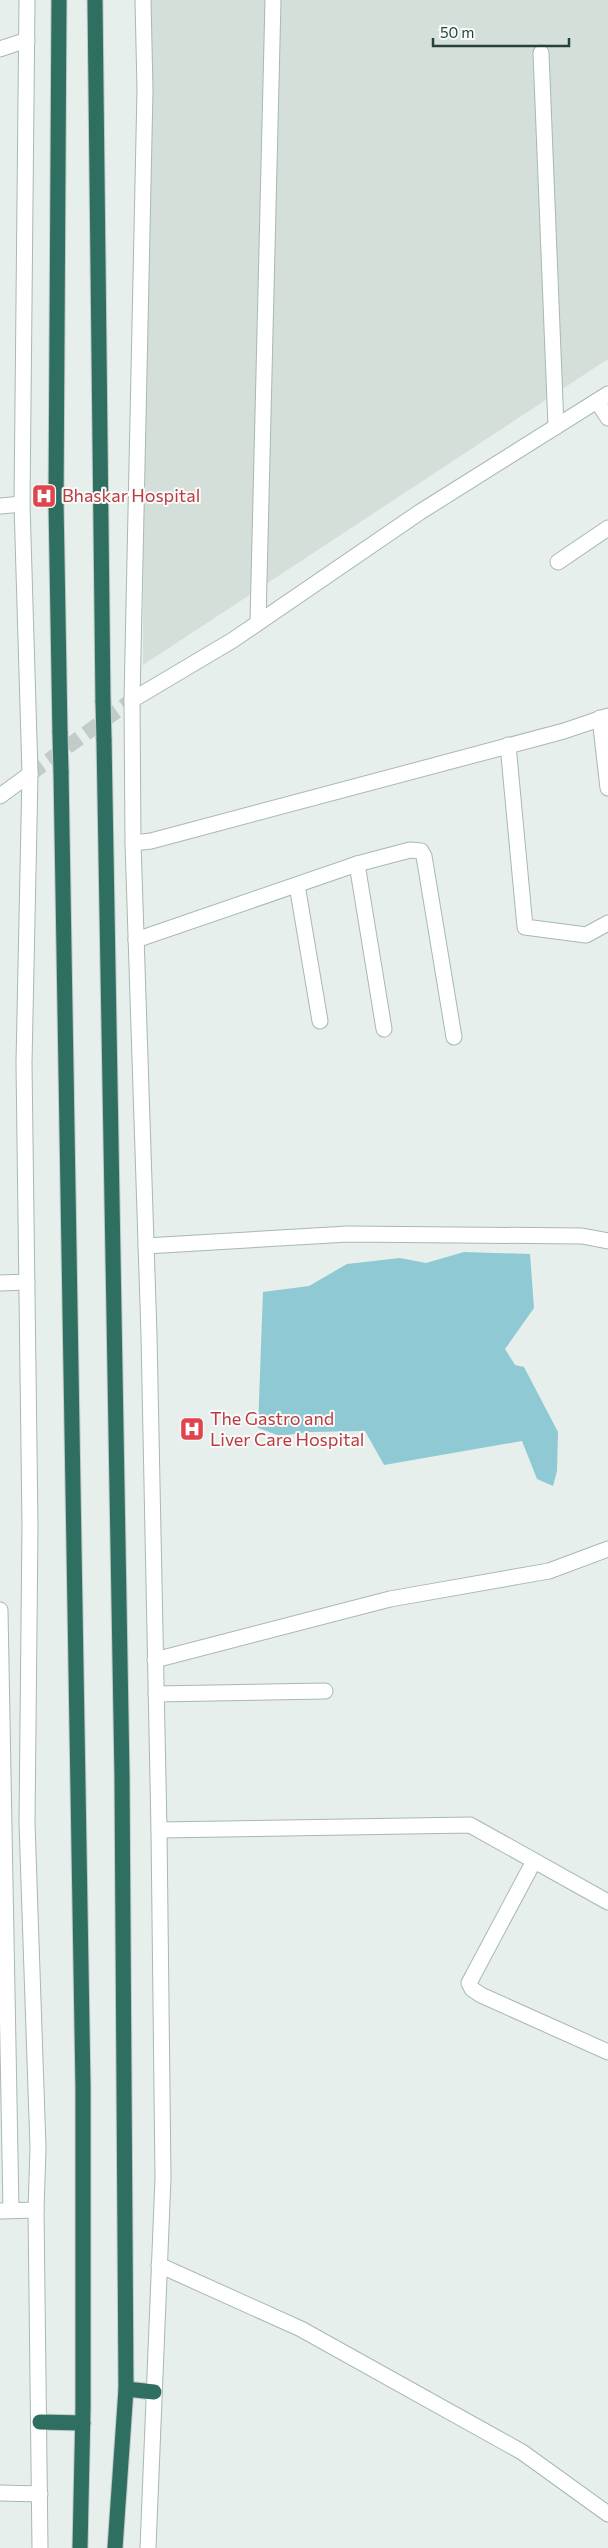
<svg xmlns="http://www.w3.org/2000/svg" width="608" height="2548" viewBox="0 0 608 2548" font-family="Commissioner,sans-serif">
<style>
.built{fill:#d4dfda}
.water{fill:#8ec9d4}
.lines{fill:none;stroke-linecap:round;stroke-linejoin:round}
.minor-tunnel{stroke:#bfccc8;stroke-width:15;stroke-dasharray:15 8;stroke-linecap:butt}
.minor-casing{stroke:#a8b8b2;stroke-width:17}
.highway-casing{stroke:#c2cac8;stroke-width:17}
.minor{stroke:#fff;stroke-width:15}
.highway{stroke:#2f6f62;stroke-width:15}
.highway-bridge-casing{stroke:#c2cac8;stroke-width:17;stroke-linecap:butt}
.highway-bridge{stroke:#2f6f62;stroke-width:15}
.labels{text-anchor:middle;stroke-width:4;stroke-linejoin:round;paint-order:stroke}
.health-label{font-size:18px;fill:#be3a42;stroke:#f7fbf9;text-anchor:start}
</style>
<rect width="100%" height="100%" fill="#e6efeb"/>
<polygon class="built" points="145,0 608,0 608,359 143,665"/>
<polygon class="water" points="464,1252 530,1254 534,1308 505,1349 515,1365 524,1367 558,1432 557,1471 553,1486 537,1479 522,1441 384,1465 365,1431 308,1432 280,1436 258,1428 263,1292 309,1286 347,1264 400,1258 426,1263"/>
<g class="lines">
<polyline class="minor-tunnel" points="30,774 132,700"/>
<defs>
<g id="minor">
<polyline points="27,0 22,504 30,774 24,1063 30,1526 27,1823 38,2148 36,2210 40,2548"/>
<polyline points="143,0 145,90 132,700 133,843 149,1335 159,1830 163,2178 148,2548"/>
<polyline points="0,49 27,40"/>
<polyline points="541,53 556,427"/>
<polyline points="597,401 608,418"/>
<polyline points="0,506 22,504"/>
<polyline points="558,562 608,528"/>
<polyline points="258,622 273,0"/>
<polyline points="132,700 233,640 420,512 608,394"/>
<polyline points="600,718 608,788"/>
<polyline points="508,745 525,927 586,935 608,923"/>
<polyline points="0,796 30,774"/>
<polyline points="133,843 151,841 564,731 608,716"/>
<polyline points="357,864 384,1029"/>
<polyline points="297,885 320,1021"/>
<polyline points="136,940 357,864 410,850 421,851 424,856 454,1037"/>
<polyline points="146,1246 348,1234 582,1236 608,1241"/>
<polyline points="0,1283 27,1282"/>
<polyline points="0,1610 11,2210"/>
<polyline points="155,1660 390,1599 549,1571 608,1549"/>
<polyline points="156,1694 325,1691"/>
<polyline points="159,1830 470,1825 608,1902"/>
<polyline points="534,1861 469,1983 472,1989 481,1995 608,2052"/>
<polyline points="0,2211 36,2210"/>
<polyline points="159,2265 301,2329 522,2452 608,2514"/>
<polyline points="0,2493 40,2494"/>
</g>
<g id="highway">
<polyline points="59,0 56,502 60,733"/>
<polyline points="95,0 103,702"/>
<polyline points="104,739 122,1775 126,2389 115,2548"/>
<polyline points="61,771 83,2087 83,2408 80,2548"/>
<polyline points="126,2389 154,2392"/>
<polyline points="40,2422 83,2423"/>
</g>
</defs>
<use href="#minor" class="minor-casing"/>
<use href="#highway" class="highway-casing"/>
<use href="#minor" class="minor"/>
<use href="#highway" class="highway"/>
<defs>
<g id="highway-bridge">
<polyline points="103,702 104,739"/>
<polyline points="60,733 61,771"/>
</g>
</defs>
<use href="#highway-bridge" class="highway-bridge-casing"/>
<use href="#highway-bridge" class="highway-bridge"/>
</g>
<defs>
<symbol id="hospital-square" viewBox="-11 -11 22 22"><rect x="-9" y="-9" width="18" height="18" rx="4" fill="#e0444e" stroke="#f7fbf9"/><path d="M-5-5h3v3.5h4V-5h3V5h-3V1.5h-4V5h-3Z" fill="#fff"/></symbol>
</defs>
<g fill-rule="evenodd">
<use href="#hospital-square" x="30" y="482" width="28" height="28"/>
<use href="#hospital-square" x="178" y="1415" width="28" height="28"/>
</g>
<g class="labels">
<g class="health-label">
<text x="62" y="502">Bhaskar Hospital</text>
<text x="210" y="1425">The Gastro and<tspan x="210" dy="21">Liver Care Hospital</tspan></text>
</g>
</g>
<path d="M433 38v8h136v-8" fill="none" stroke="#24423a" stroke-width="2.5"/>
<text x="440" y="38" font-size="15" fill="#24423a" stroke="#f7fbf9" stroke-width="4" paint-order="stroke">50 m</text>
</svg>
